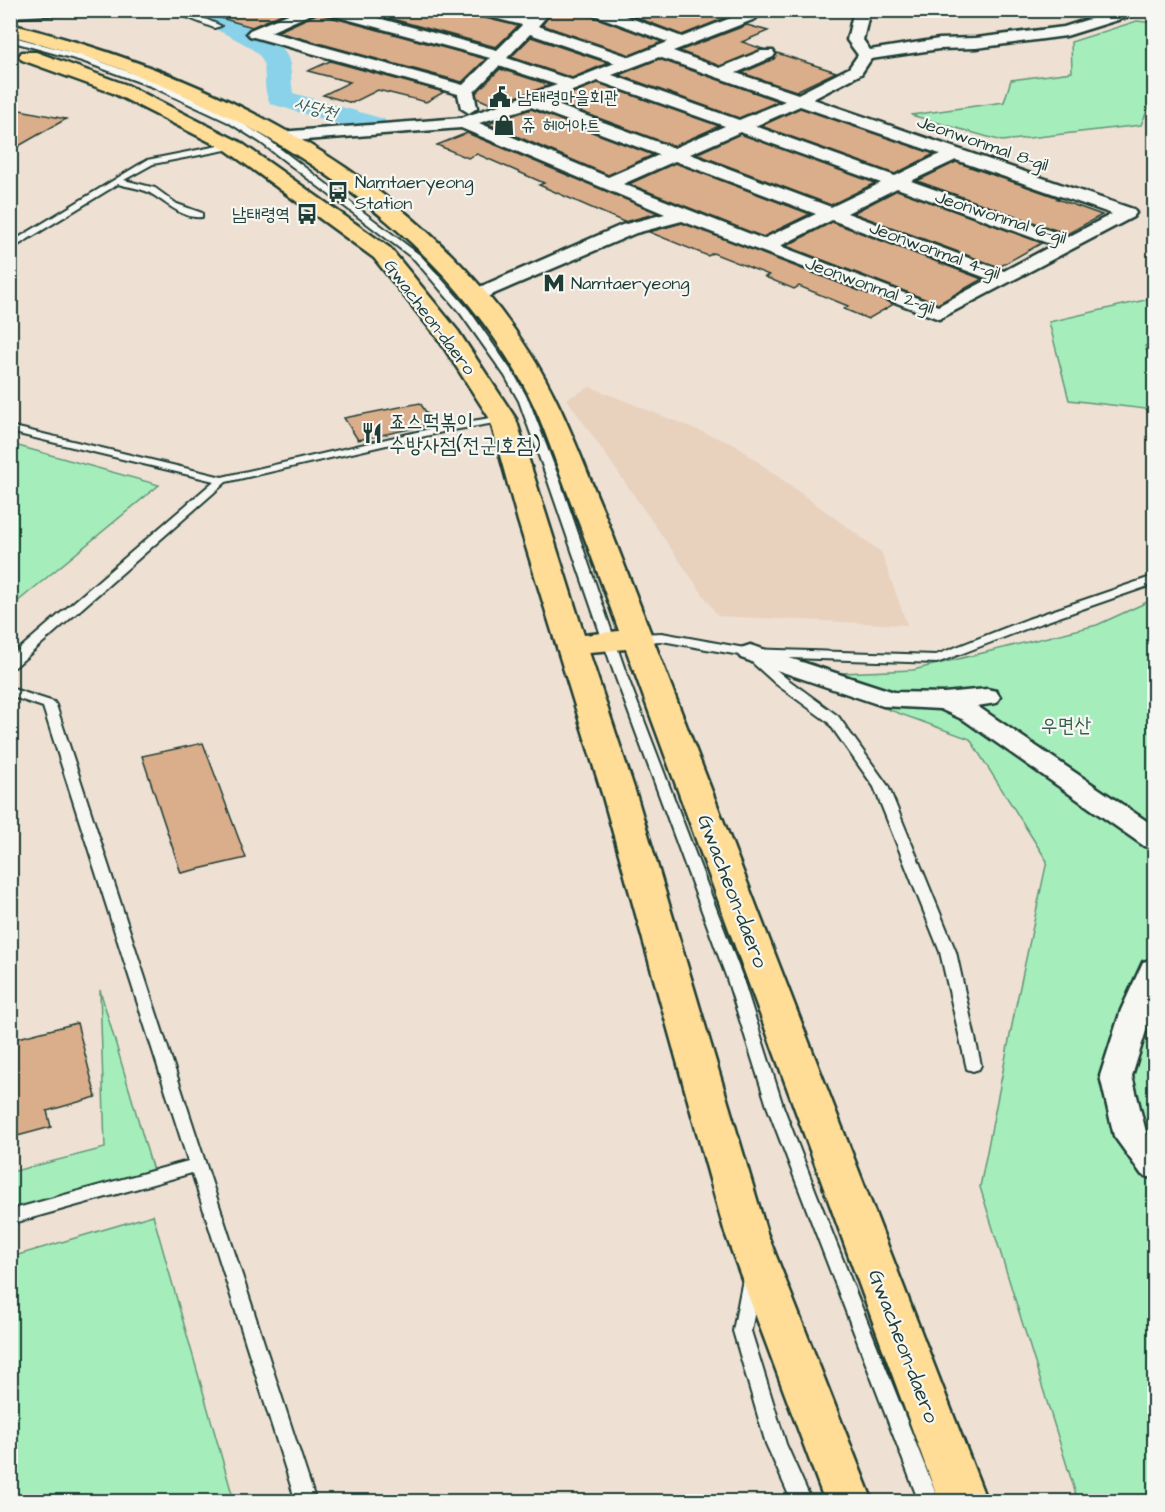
<svg xmlns="http://www.w3.org/2000/svg" width="1165" height="1512" viewBox="0 0 1165 1512" font-family="'Architects Daughter','Poor Story',sans-serif">
<style>
.built{fill:#e8d1bd}
.green{fill:#a5eebc;stroke:#629678;stroke-width:1.5}
.lines{fill:none;stroke-linecap:round;stroke-linejoin:round}
.river{fill:#89d2ea;fill-rule:evenodd}
.building{fill:#daad8b;stroke:#1f3d34;stroke-width:1.5}
.service-casing{stroke:#1f3d34;stroke-width:4}
.minor-casing{stroke:#1f3d34;stroke-width:5}
.primary-casing{stroke:#1f3d34;stroke-width:5}
.service{fill:#f6f6f2;fill-rule:evenodd}
.minor{fill:#f6f6f2;fill-rule:evenodd}
.primary{fill:#ffdd96;fill-rule:evenodd}
.labels{text-anchor:middle;stroke-width:4.5;stroke-linejoin:round;paint-order:stroke}
.far-poi-label{font-size:18px;fill:#1f3d34;stroke:#f6f6f2;text-anchor:start}
.far-water-label{font-size:18px;font-style:italic;fill:#345b58;stroke:#f6f6f2}
.far-street-label{font-size:18px;fill:#1f3d34;stroke:#f6f6f2}
.poi-label{font-size:21px;fill:#1f3d34;stroke:#f6f6f2;text-anchor:start}
.park-label{font-size:21px;fill:#3a604f;stroke:#f6f6f2}
.street-label{font-size:21px;fill:#1f3d34;stroke:#f6f6f2}
</style>
<rect width="100%" height="100%" fill="#eee0d3"/>
<filter id="ink" filterUnits="userSpaceOnUse"><feTurbulence type="fractalNoise" baseFrequency=".0167" numOctaves="2"/><feDisplacementMap in="SourceGraphic" scale="12" xChannelSelector="R" yChannelSelector="G"/><feConvolveMatrix kernelMatrix="1 2 1 2 8 2 1 2 1" color-interpolation-filters="sRGB"/></filter>
<g filter="url(#ink)">
<polygon class="built" points="590,387 735,445 881,552 907,625 718,616 567,399"/>
<g class="green">
<polygon points="1137,21 1154,23 1154,101 1151,102 1141,125 1002,141 911,115 1004,102 1011,80 1072,72 1071,42"/>
<polygon points="1154,298 1154,345 1145,346 1154,372 1154,410 1069,400 1049,322"/>
<polygon points="11,444 159,485 11,607 10,444"/>
<polygon points="1154,599 1154,1501 1078,1501 980,1187 1015,1010 1047,861 970,739 851,696 842,673 913,670 1097,625"/>
<polygon points="100,990 154,1174 11,1213 11,1172 105,1148"/>
<polygon points="153,1215 234,1501 11,1501 11,1257"/>
</g>
<g class="lines">
<path class="river" d="M188,10H215L272,39C295,57 289,67 293,93L384,119L388,125L384,131L374,134L271,104C262,90 267,77 263,62C259,45 206,26 190,18L186,13Z"/>
</g>
<g class="building">
<polygon points="218,10 291,10 252,27 217,17"/>
<polygon points="359,10 470,10 473,15 518,26 496,47"/>
<polygon points="554,10 585,10 588,15 662,42 630,55 542,25"/>
<polygon points="617,10 701,10 725,18 682,35"/>
<polygon points="321,12 323,15 486,59 462,82 277,32"/>
<polygon points="747,25 768,31 742,42 763,49 720,66 679,51"/>
<polygon points="531,37 608,63 572,78 511,57"/>
<polygon points="777,53 836,72 796,91 742,73 774,59"/>
<polygon points="659,59 779,101 739,118 619,75"/>
<polygon points="330,61 444,92 426,102 378,90 352,103 323,95 350,82 308,71"/>
<polygon points="500,69 550,85 493,105 477,98 476,93"/>
<polygon points="598,83 719,126 674,146 552,101"/>
<polygon points="10,108 66,119 10,151"/>
<polygon points="800,108 934,154 895,174 761,126"/>
<polygon points="531,109 653,155 608,175 488,124"/>
<polygon points="467,133 658,213 624,222 539,185 544,183 477,154 468,158 437,145"/>
<polygon points="740,134 875,183 831,205 696,154"/>
<polygon points="956,162 1059,198 1057,199 1102,215 1067,234 917,181"/>
<polygon points="675,163 810,214 763,237 629,184"/>
<polygon points="897,190 1042,243 999,267 853,213"/>
<polygon points="832,222 982,279 938,304 786,246"/>
<polygon points="682,223 894,304 868,319 844,309 848,306 799,286 794,289 765,277 769,275 713,253 708,256 649,232"/>
<polygon points="420,403 434,424 358,440 344,418"/>
<polygon points="203,743 246,858 181,873 142,756"/>
<polygon points="77,1023 96,1097 47,1111 51,1127 10,1138 10,1040"/>
</g>
<g class="lines">
<defs>
<g id="service">
<polygon points="187,10 196,10 194,14 221,26 214,28 184,16"/>
<polygon points="10,36 88,57 159,83 234,118 266,138 421,256 469,310 515,376 529,401 560,481 626,673 742,976 783,1106 816,1192 939,1502 919,1502 767,1106 726,976 614,673 548,481 519,401 505,376 461,314 415,260 260,142 228,122 153,87 82,61 10,41"/>
<path d="M233,143L236,144V148L153,164L124,180L155,188L177,204L202,213V217C182,219 166,202 150,193C141,188 128,187 118,184L10,250V243L147,160Z"/>
<polygon points="503,416 507,417 507,421 447,431 226,482 15,667 10,668 10,657 214,481 10,432 10,426 222,477 447,425"/>
<polygon points="1154,576 1154,584 1036,625 937,663 761,657 786,678 838,716 888,786 956,952 981,1065 979,1069 973,1071 967,1069 940,952 874,787 828,722 776,684 745,656 662,641 638,642 632,638 638,634 662,633 750,649 936,655 1028,619"/>
<polygon points="10,688 54,702 56,705 316,1502 296,1502 192,1173 10,1224 10,1210 188,1161 43,707 10,696"/>
<polygon points="752,1272 758,1274 761,1279 751,1331 786,1444 812,1502 792,1502 766,1444 733,1331 743,1279 746,1274"/>
</g>
<g id="minor">
<polygon points="10,10 74,10 67,14 10,17"/>
<polygon points="187,10 206,10 198,15 188,15"/>
<path d="M298,10H320L270,32L463,85L490,58L324,13L322,10H348L497,50L522,25L474,13L472,10H500L529,18L536,10H552L538,26L630,57L668,42L589,13L587,10H609L682,37L736,16L724,10C735,10 750,8 758,16L755,19L673,51L720,68L761,51H773L775,54L773,57L736,73L798,94L849,68L858,55L847,40L853,14L857,10L866,11L869,14L863,40L870,50L939,39L976,38L1064,27L1118,10H1142L1140,13L1066,36L976,48L939,49L871,59L861,74L813,99L1133,209L1136,213L1133,217L939,319L682,221L636,233L475,302L468,300L465,296L468,292L622,225L665,214L461,128L279,142L273,141L270,137L273,133L279,132L461,118L557,85L499,66L474,92L477,108L469,113L461,108L458,94L250,36L247,33L250,30ZM530,34L615,63L572,80L507,58ZM659,57L785,101L739,120L612,75ZM598,81L725,126L674,148L546,101ZM800,106L940,154L895,176L755,126ZM531,107L659,155L608,177L479,123ZM740,132L881,183L831,207L690,154ZM956,160L1112,214L1068,237L911,181ZM675,161L816,214L763,239L623,184ZM897,188L1053,245L1004,271L847,213ZM832,220L989,279L938,306L780,246Z"/>
<polygon points="750,645 894,692 944,693 987,689 996,691 1000,697 996,703 977,706 1154,826 1154,848 1144,846 964,720 940,709 883,706 741,658 737,653 741,648"/>
<polygon points="1154,959 1154,1005 1132,1076 1146,1132 1154,1142 1154,1179 1142,1175 1114,1136 1100,1076 1121,1010 1143,962"/>
</g>
<path id="primary" d="M10,24C207,72 416,175 528,350C561,400 580,456 603,510L987,1502H939L626,649L589,652L637,797L767,1233L873,1502H825L725,1233L603,797L518,521L490,419L439,340L374,258L226,150L113,93L22,60L19,56L22,52H36L127,85L240,142L390,248L458,331L516,419L584,635L619,631C601,580 581,529 562,478C550,446 539,412 522,382C433,224 269,122 102,62C72,52 41,44 10,35Z"/>
</defs>
<use href="#service" class="service-casing"/>
<use href="#minor" class="minor-casing"/>
<use href="#primary" class="primary-casing"/>
<use href="#service" class="service"/>
<use href="#minor" class="minor"/>
<use href="#primary" class="primary"/>
</g>
</g>
<defs>
<symbol id="civic-bare" viewBox="-9 -9 18 18"><path d="M-.6-6.5H3V-4.5H.6V-3L4-1V1h2V6H-6V1h2V-1L-.6-3ZM-1.2 2.5V6h2.4V2.5Z" fill="#1f3d34" stroke="#f6f6f2" stroke-width="2.5" paint-order="stroke"/></symbol>
<symbol id="shop-bare" viewBox="-9 -9 18 18"><path d="M-5-2.5h2.3a2.7 3.5 0 0 1 5.4 0H5L5.5 6h-11ZM-1.5-2.5h3a1.5 2.3 0 0 0-3 0Z" fill="#1f3d34" stroke="#f6f6f2" stroke-width="2.5" paint-order="stroke"/></symbol>
<symbol id="bus-bare" viewBox="-9 -9 18 18"><path d="M-5-6H5V4H4V6H2V4H-2V6H-4V4H-5ZM-3.5-4V0h7V-4ZM-3.5 1.2v1.5H-2V1.2ZM2 1.2v1.5H3.5V1.2Z" fill="#1f3d34" stroke="#f6f6f2" stroke-width="2.5" paint-order="stroke"/></symbol>
<symbol id="metro-bare" viewBox="-9 -9 18 18"><path d="M-5.5 5V-5H-3L0 0L3-5H5.5V5H3V-.5L0 4L-3-.5V5Z" fill="#1f3d34" stroke="#f6f6f2" stroke-width="2.5" paint-order="stroke"/></symbol>
<symbol id="restaurant-bare" viewBox="-9 -9 18 18"><path d="M-5-6h1v4h1v-4h1v4h1v-4h1v5L-1.5 .5V6h-2V.5L-5-1ZM5-6V6H3V1.5H1.5Q1.5-4 5-6Z" fill="#1f3d34" stroke="#f6f6f2" stroke-width="2.5" paint-order="stroke"/></symbol>
</defs>
<g fill-rule="evenodd">
<use href="#civic-bare" x="485" y="82" width="30" height="30"/>
<use href="#shop-bare" x="489" y="110" width="30" height="30"/>
<use href="#bus-bare" x="323" y="177" width="30" height="30"/>
<use href="#bus-bare" x="292" y="199" width="30" height="30"/>
<use href="#metro-bare" x="539" y="268" width="30" height="30"/>
<use href="#restaurant-bare" x="357" y="418" width="30" height="30"/>
</g>
<g class="labels">
<g class="far-poi-label">
<text x="517" y="103">남태령마을회관</text>
<text x="521" y="131">쥬 헤어아트</text>
<text x="355" y="188">Namtaeryeong<tspan x="355" dy="21">Station</tspan></text>
<text x="290" y="220" text-anchor="end">남태령역</text>
<text x="571" y="289">Namtaeryeong</text>
</g>
<g class="far-water-label">
<text transform="translate(316 108) rotate(16)" y="6">사당천</text>
</g>
<g class="far-street-label">
<text transform="translate(983 143) rotate(19)" y="6">Jeonwonmal 8-gil</text>
<text transform="translate(1001 217) rotate(18)" y="6">Jeonwonmal 6-gil</text>
<text transform="translate(935 250) rotate(20)" y="6">Jeonwonmal 4-gil</text>
<text transform="translate(870 285) rotate(20)" y="6">Jeonwonmal 2-gil</text>
<text transform="translate(430 317) rotate(53)" y="6">Gwacheon-daero</text>
</g>
<g class="poi-label">
<text x="389" y="428">죠스떡볶이<tspan x="389" dy="24">수방사점(전군1호점)</tspan></text>
</g>
<g class="park-label">
<text x="1066" y="732">우면산</text>
</g>
<g class="street-label">
<text transform="translate(733 891) rotate(69)" y="7">Gwacheon-daero</text>
<text transform="translate(904 1346) rotate(69)" y="7">Gwacheon-daero</text>
</g>
</g>
<rect width="1165" height="1512" fill="none" stroke="#f6f6f2" stroke-width="36"/>
<rect x="18" y="18" width="1129" height="1476" fill="none" stroke="#1f3d34" stroke-width="2" filter="url(#ink)"/>
</svg>
